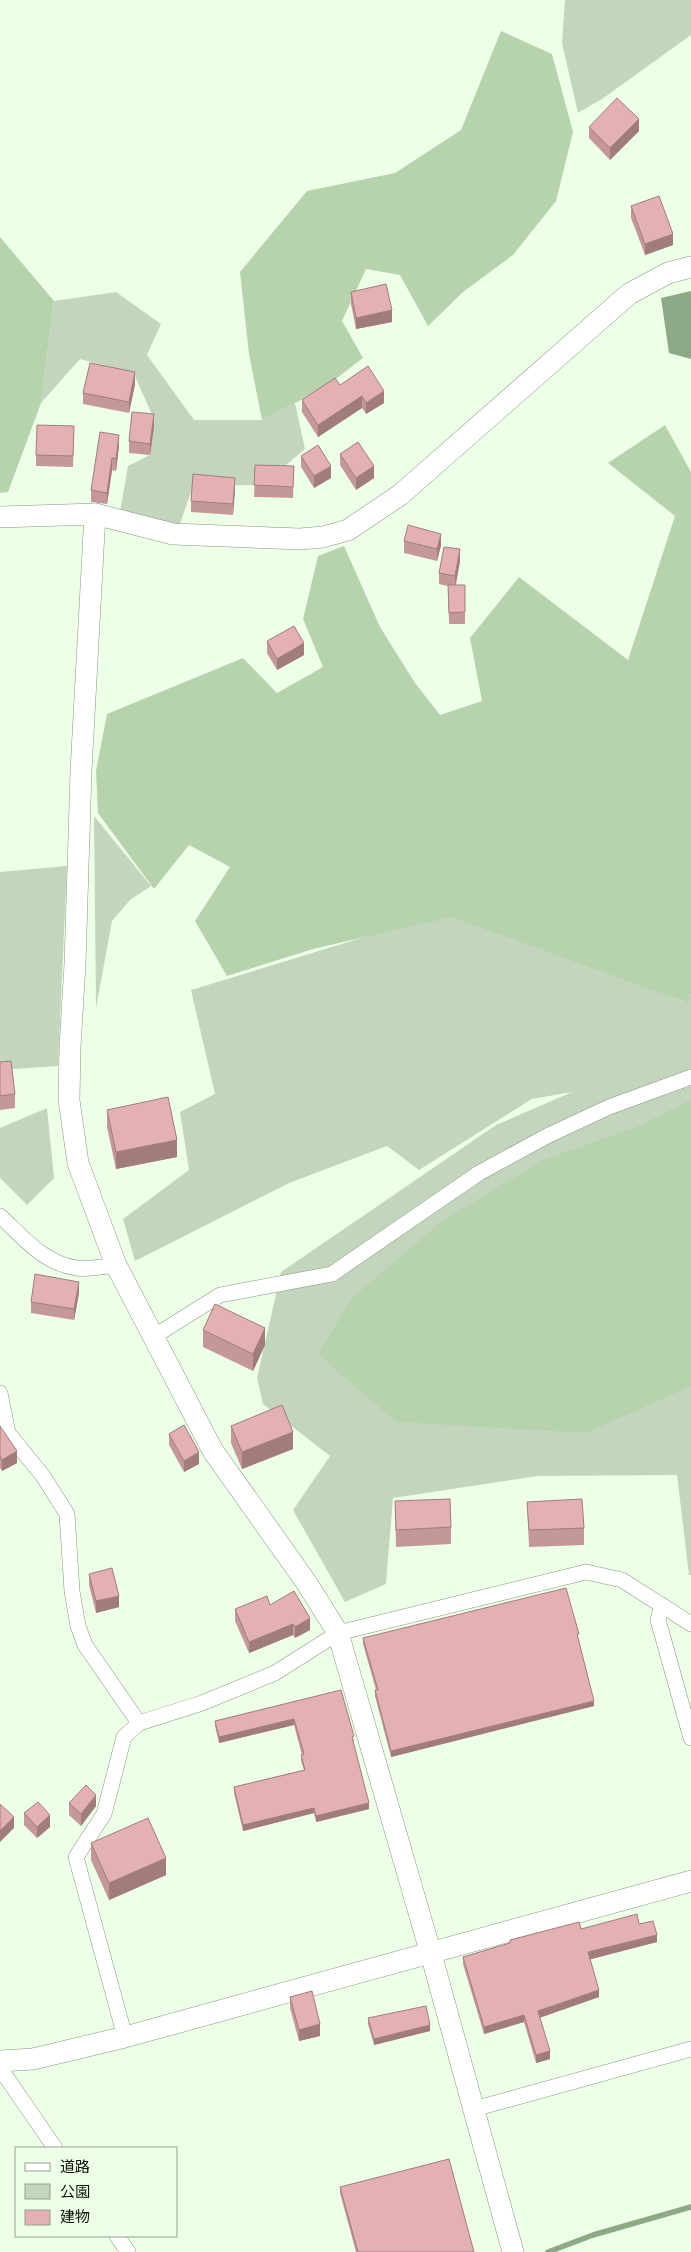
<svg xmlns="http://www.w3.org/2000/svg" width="691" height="2252" viewBox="0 0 691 2252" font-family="'Asap Condensed','Noto Sans JP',sans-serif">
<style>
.green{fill:#c3d6bd}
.forest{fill:#b6d3ad}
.water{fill:#8ea985}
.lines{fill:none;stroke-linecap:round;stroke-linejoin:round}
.stream{stroke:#8ea985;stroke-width:5.5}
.street-casing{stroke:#869681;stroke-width:16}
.secondary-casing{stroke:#869681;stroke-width:22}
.street{stroke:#fff;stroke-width:15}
.secondary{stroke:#fff;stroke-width:21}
.wall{fill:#c4989a}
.shaded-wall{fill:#a07c7d}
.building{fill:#e4b1b3;stroke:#a07c7d}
</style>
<rect width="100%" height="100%" fill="#eeffe8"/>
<g class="green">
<polygon points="565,0 691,0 691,35 602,99 578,113 562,43"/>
<polygon points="116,292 161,324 147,355 194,420 262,420 295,403 305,449 285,466 255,485 193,486 180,524 120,512 128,466 150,455 153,417 134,374 80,359 41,403 54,301"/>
<polygon points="94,816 151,886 130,900 112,921 96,1008"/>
<polygon points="67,866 58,1066 0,1070 0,872"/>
<polygon points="453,910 684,1002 691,994 691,1575 689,1575 677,1475 538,1476 393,1498 386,1584 345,1602 293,1510 330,1456 263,1404 257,1378 281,1272 496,1125 572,1092 532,1099 419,1170 387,1146 289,1183 135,1261 123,1219 189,1170 180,1112 215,1094 191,990"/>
<polygon points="47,1108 54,1178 27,1205 0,1178 0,1128"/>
</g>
<g class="forest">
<polygon points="501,31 552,54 573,132 556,201 513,255 463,292 428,326 400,275 366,269 342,321 363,358 324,388 262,420 249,354 240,272 307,191 395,173 461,130"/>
<polygon points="0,237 54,301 41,403 8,492 0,493"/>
<polygon points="665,425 691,472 691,994 685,1002 452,917 313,949 227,976 195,921 230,867 189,845 154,889 98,813 96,771 107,714 243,658 277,693 323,667 303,619 318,556 344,546 380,627 415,683 440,715 482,701 470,638 519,577 628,660 675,516 608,463"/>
<polygon points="691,1100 691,1386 586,1433 396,1422 318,1354 352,1298 441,1222 543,1160 639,1126"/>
</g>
<polygon class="water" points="691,291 691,359 669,353 661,298"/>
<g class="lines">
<polyline class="stream" points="548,2252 593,2235 691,2207"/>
<defs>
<g id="street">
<path d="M0,1216C23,1237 44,1264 77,1268C89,1270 104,1266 116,1265"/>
<polyline points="153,1337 220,1295 332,1274 479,1173 547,1136 609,1107 691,1077"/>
<polyline points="0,1393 8,1433 43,1476 67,1514 72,1591 78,1626 85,1645 139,1723"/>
<polyline points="662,1605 658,1620 691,1738"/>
<polyline points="125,2037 76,1857 104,1814 124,1737 139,1723 202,1703 275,1673 338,1633 586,1572 622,1580 691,1624"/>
<polyline points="0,2068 55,2148"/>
<polyline points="474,2109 691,2049"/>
<polyline points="117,2236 128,2252"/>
</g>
<g id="secondary">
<polyline points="95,514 81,771 75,964 70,1047 69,1100 78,1163 116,1265 213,1451 306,1582 338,1633 431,1954 513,2252"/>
<polyline points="0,517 95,514 173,534 300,539 323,537 348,530 400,495 629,294 668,273 691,267"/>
<polyline points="0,2061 33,2059 125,2037 691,1881"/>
</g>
</defs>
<use href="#street" class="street-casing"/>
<use href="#secondary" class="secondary-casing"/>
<use href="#street" class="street"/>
<use href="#secondary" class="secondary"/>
</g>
<g class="wall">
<polygon points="589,127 639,131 610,160 589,138"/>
<polygon points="631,206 673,245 645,255 631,218"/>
<polygon points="351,292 392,322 356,329 351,304"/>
<polygon points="135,384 129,413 83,404 83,393"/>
<polygon points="340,385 384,403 366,414 362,408 318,437 302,412 302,400"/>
<polygon points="74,426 73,467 36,466 36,455"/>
<polygon points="154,426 150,455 129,453 129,441"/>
<polygon points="119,446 116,471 112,470 107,504 91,502 91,490"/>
<polygon points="340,454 374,478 356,490 340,465"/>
<polygon points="301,456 331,478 314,488 301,467"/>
<polygon points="255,465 294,466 293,498 254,497"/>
<polygon points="235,489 233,515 191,512 191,501"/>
<polygon points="404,541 441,545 437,561 404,553"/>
<polygon points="460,561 456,585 465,585 465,624 449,624 448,586 439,584 439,573"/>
<polygon points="267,641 304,655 277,670 267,653"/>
<polygon points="0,1062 15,1094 15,1108 0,1110"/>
<polygon points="107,1110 177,1157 116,1169 107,1127"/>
<polygon points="79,1293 74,1320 31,1313 31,1302"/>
<polygon points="203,1330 265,1345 253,1371 203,1347"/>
<polygon points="0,1426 17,1463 2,1471 0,1468"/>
<polygon points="231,1426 293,1449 242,1469 231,1443"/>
<polygon points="169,1434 199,1464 184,1472 169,1445"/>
<polygon points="395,1501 451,1527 451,1544 396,1547"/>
<polygon points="527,1502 584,1528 584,1545 529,1547"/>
<polygon points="89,1574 119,1607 96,1613 89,1585"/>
<polygon points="270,1605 310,1630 295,1638 293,1635 249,1653 235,1621 235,1609"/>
<polygon points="363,1638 579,1640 594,1706 391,1757 375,1696 375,1690 376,1690 363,1644"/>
<polygon points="341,1690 354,1742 353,1742 369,1809 316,1822 314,1813 243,1831 234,1793 234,1787 304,1770 301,1761 301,1755 302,1755 294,1725 219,1743 215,1726 215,1721"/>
<polygon points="69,1803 96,1806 81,1826 69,1815"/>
<polygon points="24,1813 50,1827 37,1838 24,1825"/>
<polygon points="91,1843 166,1875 109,1900 91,1860"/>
<polygon points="639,1924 657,1942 590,1959 599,1997 540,2018 550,2059 536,2063 524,2022 484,2034 463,1964 463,1957 510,1943 510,1940 581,1929"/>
<polygon points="290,1997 320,2036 299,2041 290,2008"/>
<polygon points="368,2018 430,2031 374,2045 368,2024"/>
<polygon points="340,2187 474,2252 356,2252 340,2193"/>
</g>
<g class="shaded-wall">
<polygon points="639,119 639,131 610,160 610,148"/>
<polygon points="673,234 673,245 645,255 645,244"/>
<polygon points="392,310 392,322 356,329 356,318"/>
<polygon points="135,372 135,384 129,413 129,402"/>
<polygon points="384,391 384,403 366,414 366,403"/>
<polygon points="362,396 362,408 318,437 318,425"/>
<polygon points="154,414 154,426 150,455 150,444"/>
<polygon points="119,435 119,446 116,471 116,459"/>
<polygon points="112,458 112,470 107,504 107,493"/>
<polygon points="331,466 331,478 314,488 314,476"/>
<polygon points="374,466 374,478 356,490 356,478"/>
<polygon points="235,478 235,489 233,515 233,504"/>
<polygon points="441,534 441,545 437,561 437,549"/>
<polygon points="460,549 460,561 455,587 455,576"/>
<polygon points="304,643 304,655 277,670 277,659"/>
<polygon points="177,1140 177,1157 116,1169 116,1152"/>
<polygon points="79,1282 79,1293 74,1320 74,1309"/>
<polygon points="265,1328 265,1345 253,1371 253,1354"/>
<polygon points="293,1432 293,1449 242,1469 242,1452"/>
<polygon points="17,1451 17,1463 2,1471 2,1460"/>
<polygon points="199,1452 199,1464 184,1472 184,1461"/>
<polygon points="119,1596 119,1607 96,1613 96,1601"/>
<polygon points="310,1618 310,1630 295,1638 295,1627"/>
<polygon points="293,1624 293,1635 249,1653 249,1642"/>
<polygon points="594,1701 594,1706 391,1757 391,1751"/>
<polygon points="294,1719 294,1725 219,1743 219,1737"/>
<polygon points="96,1795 96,1806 81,1826 81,1814"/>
<polygon points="369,1803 369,1809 316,1822 316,1816"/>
<polygon points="314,1808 314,1813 243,1831 243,1825"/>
<polygon points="50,1815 50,1827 37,1838 37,1827"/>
<polygon points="14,1817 14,1828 0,1842 0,1831"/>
<polygon points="166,1858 166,1875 109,1900 109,1883"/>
<polygon points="657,1935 657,1942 588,1960 588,1952"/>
<polygon points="599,1990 599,1997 538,2018 538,2011"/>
<polygon points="524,2015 524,2022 484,2034 484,2027"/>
<polygon points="320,2024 320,2036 299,2041 299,2030"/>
<polygon points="430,2025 430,2031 374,2045 374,2039"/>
<polygon points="550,2051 550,2059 536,2063 536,2055"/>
</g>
<g class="building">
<polygon points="617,98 639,119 610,148 589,127"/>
<polygon points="659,196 673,234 645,244 631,206"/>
<polygon points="386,284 392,310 356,318 351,292"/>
<polygon points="90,363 135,372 129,402 83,393"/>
<polygon points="368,366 384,391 366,403 362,396 318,425 302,400 335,378 340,385"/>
<polygon points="132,412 154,414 150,444 129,441"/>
<polygon points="37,425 74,426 73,456 36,455"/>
<polygon points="100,432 119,435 116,459 112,458 107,493 91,490"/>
<polygon points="358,442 374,466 356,478 340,454"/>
<polygon points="318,445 331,466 314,476 301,456"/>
<polygon points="255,465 294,466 293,487 254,485"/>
<polygon points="193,474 235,478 233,504 191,501"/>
<polygon points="408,525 441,534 437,549 404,541"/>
<polygon points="444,547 460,549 455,576 439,573"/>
<polygon points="448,585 465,585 465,612 449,613"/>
<polygon points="294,626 304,643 277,659 267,641"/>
<polygon points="11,1061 15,1094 0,1096 0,1062"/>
<polygon points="168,1097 177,1140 116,1152 107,1110"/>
<polygon points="35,1274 79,1282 74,1309 31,1302"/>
<polygon points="215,1304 265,1328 253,1354 203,1330"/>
<polygon points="282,1405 293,1432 242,1452 231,1426"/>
<polygon points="184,1425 199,1452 184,1461 169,1434"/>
<polygon points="0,1426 17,1451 2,1460 0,1456"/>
<polygon points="450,1499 451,1527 396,1530 395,1501"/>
<polygon points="582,1499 584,1528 529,1530 527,1502"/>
<polygon points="112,1568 119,1596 96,1601 89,1574"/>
<polygon points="566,1588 579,1634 577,1634 594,1701 391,1751 375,1690 378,1690 363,1638"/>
<polygon points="294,1591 310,1618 295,1627 293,1624 249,1642 235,1609 267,1596 270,1605"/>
<polygon points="341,1690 354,1736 352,1737 369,1803 316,1816 314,1808 243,1825 234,1787 305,1770 301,1755 304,1754 294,1719 219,1737 215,1721"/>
<polygon points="86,1785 96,1795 81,1814 69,1803"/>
<polygon points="38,1802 50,1815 37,1827 24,1813"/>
<polygon points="0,1804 14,1817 0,1831"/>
<polygon points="148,1818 166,1858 109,1883 91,1843"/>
<polygon points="637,1914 639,1924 653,1921 657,1935 588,1952 599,1990 538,2011 550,2051 536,2055 524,2015 484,2027 463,1957 510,1943 510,1940 579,1922 581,1929"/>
<polygon points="312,1991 320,2024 299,2030 290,1997"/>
<polygon points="426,2006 430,2025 374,2039 368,2018"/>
<polygon points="449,2159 474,2252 358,2252 340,2187"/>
</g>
<rect x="15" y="2147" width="162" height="90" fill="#eeffe8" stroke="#94a090"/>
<rect x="25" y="2163" width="25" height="8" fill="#ffffff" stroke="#94a090"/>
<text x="60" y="2172" font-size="15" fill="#0d120b">道路</text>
<rect x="25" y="2184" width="25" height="15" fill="#c3d6bd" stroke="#94a090"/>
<text x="60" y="2197" font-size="15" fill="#0d120b">公園</text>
<rect x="25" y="2210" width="25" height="15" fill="#e4b1b3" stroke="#94a090"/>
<text x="60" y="2222" font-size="15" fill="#0d120b">建物</text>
</svg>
